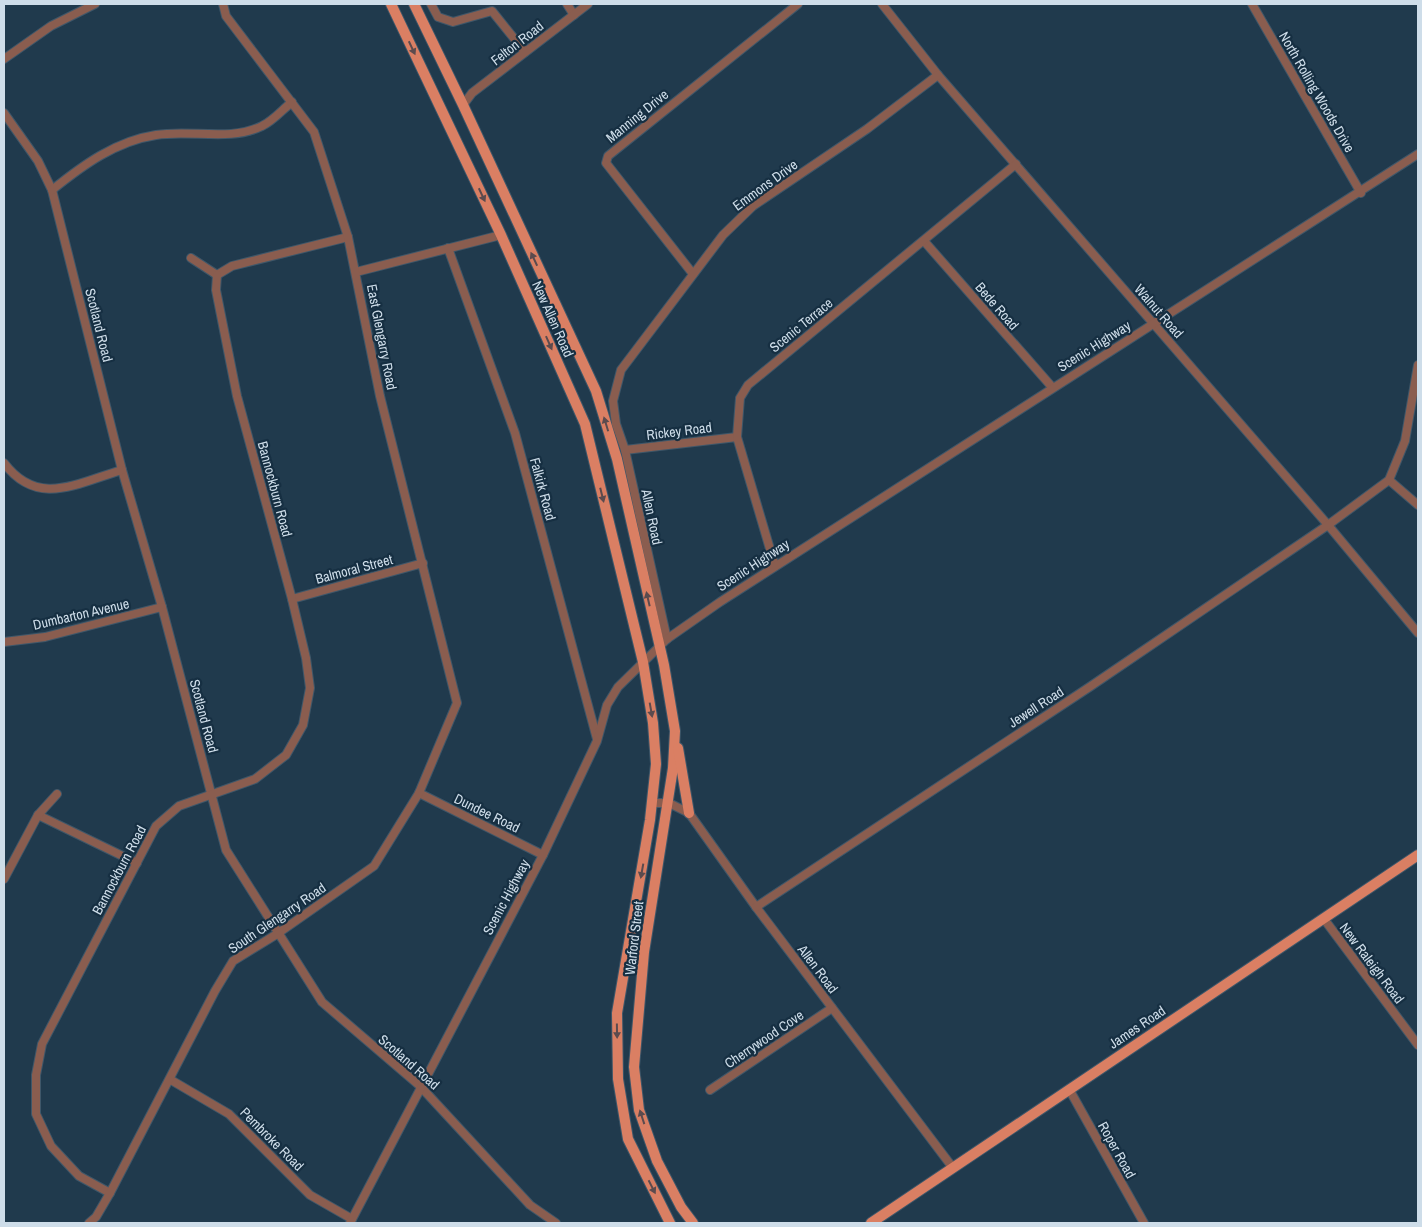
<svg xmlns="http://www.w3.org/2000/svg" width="1422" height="1227" viewBox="0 0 1422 1227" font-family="'Archivo Narrow',sans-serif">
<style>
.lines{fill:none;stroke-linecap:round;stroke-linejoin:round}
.minor-casing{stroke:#3f5769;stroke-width:10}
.major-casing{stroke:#3f5769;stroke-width:12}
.minor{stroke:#8a5d4f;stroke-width:8}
.major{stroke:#da7f63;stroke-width:10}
.oneway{fill:#5b4b4e}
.labels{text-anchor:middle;stroke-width:4.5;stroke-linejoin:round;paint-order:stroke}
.street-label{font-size:14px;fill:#cedde9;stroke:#162f42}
</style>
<rect width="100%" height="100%" fill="#203a4d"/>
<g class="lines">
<defs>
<g id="minor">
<polyline points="431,4 438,17 453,22 492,11 525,52"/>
<polyline points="567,4 574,15"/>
<polyline points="882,4 938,75 1328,525 1418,633"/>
<polyline points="1252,4 1361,193"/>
<polyline points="4,59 51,26 95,4"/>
<polyline points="463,105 472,93 588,4"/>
<polyline points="4,113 38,161 52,190 122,470 162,607 226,850 322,1002 420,1086 530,1205 556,1223"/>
<path d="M52,190C83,165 116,141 156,135C191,129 229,142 262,126C273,121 283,109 292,102"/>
<polyline points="924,241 1052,387"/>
<polyline points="448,248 515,433 597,739"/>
<polyline points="191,258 217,275 232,266 348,237"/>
<polyline points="356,272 501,235"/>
<polyline points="693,274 606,163 608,156 798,4"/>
<polyline points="625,450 737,437"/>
<path d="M4,463C38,508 77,483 122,470"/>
<polyline points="1389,480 1418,505"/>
<polyline points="775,566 737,437 740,398 748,385 1016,164"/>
<polyline points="292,599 423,563"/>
<polyline points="667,639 625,450 616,424 613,401 621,370 723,235 753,206 867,129 938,75"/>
<polyline points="4,642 45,637 162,607"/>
<polyline points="419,793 543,855"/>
<polyline points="653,803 669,803 689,813 756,907 953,1168"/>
<polyline points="38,815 137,863"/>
<polyline points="4,879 38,815 57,794"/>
<polyline points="756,907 1091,686 1328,525 1389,480 1405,441 1418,365"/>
<polyline points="1324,919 1418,1045"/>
<polyline points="171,1080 229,1114 310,1195 352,1219"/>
<polyline points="1069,1089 1144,1223"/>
<polyline points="710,1090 832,1008"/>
<polyline points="110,1193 79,1176 51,1146 36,1114 36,1075 42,1044 156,826 179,806 255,779 286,755 303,725 310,688 306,658 292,599 237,396 216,290 217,275"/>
<polyline points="89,1223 96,1217 110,1193 215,991 233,961 277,934 374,866 419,793 457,703 380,396 348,237 314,132 226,16 223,4"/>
<polyline points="350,1223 543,855 597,741 607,705 618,687 667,639 720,602 1418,154"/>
</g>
<g id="major">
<polyline points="391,4 501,235 585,424 643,662 653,723 656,764 650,820 617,1013 618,1079 628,1139 670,1223"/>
<polyline points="414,4 463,105 596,391 617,459 664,665 675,731 673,768 644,952 634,1067 639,1110 657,1161 681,1207 693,1223"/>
<polyline points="678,748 689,813"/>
<polyline points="871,1223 1418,855"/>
</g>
</defs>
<use href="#minor" class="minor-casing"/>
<use href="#major" class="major-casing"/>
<use href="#minor" class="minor"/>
<use href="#major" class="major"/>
</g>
<defs><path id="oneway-solid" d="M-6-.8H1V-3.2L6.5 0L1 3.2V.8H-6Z" transform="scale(1.25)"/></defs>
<g class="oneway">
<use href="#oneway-solid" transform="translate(412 48) rotate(65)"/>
<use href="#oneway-solid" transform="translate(482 195) rotate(65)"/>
<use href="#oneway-solid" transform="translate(534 259) rotate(-115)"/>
<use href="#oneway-solid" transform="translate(549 343) rotate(66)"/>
<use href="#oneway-solid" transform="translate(606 424) rotate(-107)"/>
<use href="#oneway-solid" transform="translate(602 495) rotate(76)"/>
<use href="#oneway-solid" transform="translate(648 599) rotate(-103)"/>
<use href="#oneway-solid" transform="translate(651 710) rotate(80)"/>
<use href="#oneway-solid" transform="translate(642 871) rotate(100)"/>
<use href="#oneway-solid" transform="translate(617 1031) rotate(89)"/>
<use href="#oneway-solid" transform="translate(642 1117) rotate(-108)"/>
<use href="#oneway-solid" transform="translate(652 1187) rotate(63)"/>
</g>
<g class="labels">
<g class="street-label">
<text transform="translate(517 43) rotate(-38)" y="5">Felton Road</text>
<text transform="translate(1317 92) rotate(60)" y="5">North Rolling Woods Drive</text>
<text transform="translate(637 116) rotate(-39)" y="5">Manning Drive</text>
<text transform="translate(765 185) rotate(-36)" y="5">Emmons Drive</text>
<text transform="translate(997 306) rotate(49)" y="5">Bede Road</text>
<text transform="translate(1159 311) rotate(49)" y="5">Walnut Road</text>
<text transform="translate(553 319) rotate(66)" y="5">New Allen Road</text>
<text transform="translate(99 325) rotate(76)" y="5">Scotland Road</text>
<text transform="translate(801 325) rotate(-39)" y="5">Scenic Terrace</text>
<text transform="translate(382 337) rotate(79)" y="5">East Glengarry Road</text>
<text transform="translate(1094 346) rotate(-32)" y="5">Scenic Highway</text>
<text transform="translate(679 431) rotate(-7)" y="5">Rickey Road</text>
<text transform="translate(275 489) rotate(75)" y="5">Bannockburn Road</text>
<text transform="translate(543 489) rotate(75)" y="5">Falkirk Road</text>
<text transform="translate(652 517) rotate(78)" y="5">Allen Road</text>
<text transform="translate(753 565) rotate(-33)" y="5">Scenic Highway</text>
<text transform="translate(354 569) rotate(-15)" y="5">Balmoral Street</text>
<text transform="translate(81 614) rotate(-13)" y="5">Dumbarton Avenue</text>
<text transform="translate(1036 707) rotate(-33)" y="5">Jewell Road</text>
<text transform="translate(204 716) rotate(75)" y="5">Scotland Road</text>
<text transform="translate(487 813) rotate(26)" y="5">Dundee Road</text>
<text transform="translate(119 870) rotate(-62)" y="5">Bannockburn Road</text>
<text transform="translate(506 897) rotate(-62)" y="5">Scenic Highway</text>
<text transform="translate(277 918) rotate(-34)" y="5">South Glengarry Road</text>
<text transform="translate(634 938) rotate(-83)" y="5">Warford Street</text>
<text transform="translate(1372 963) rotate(53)" y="5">New Raleigh Road</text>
<text transform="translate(818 969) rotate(53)" y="5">Allen Road</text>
<text transform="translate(1137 1027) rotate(-34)" y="5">James Road</text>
<text transform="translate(764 1039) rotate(-34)" y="5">Cherrywood Cove</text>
<text transform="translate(409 1062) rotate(41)" y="5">Scotland Road</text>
<text transform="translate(272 1139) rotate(45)" y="5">Pembroke Road</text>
<text transform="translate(1117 1150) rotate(61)" y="5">Roper Road</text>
</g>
</g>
<rect width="1422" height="1227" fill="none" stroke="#cedde9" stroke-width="10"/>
</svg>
